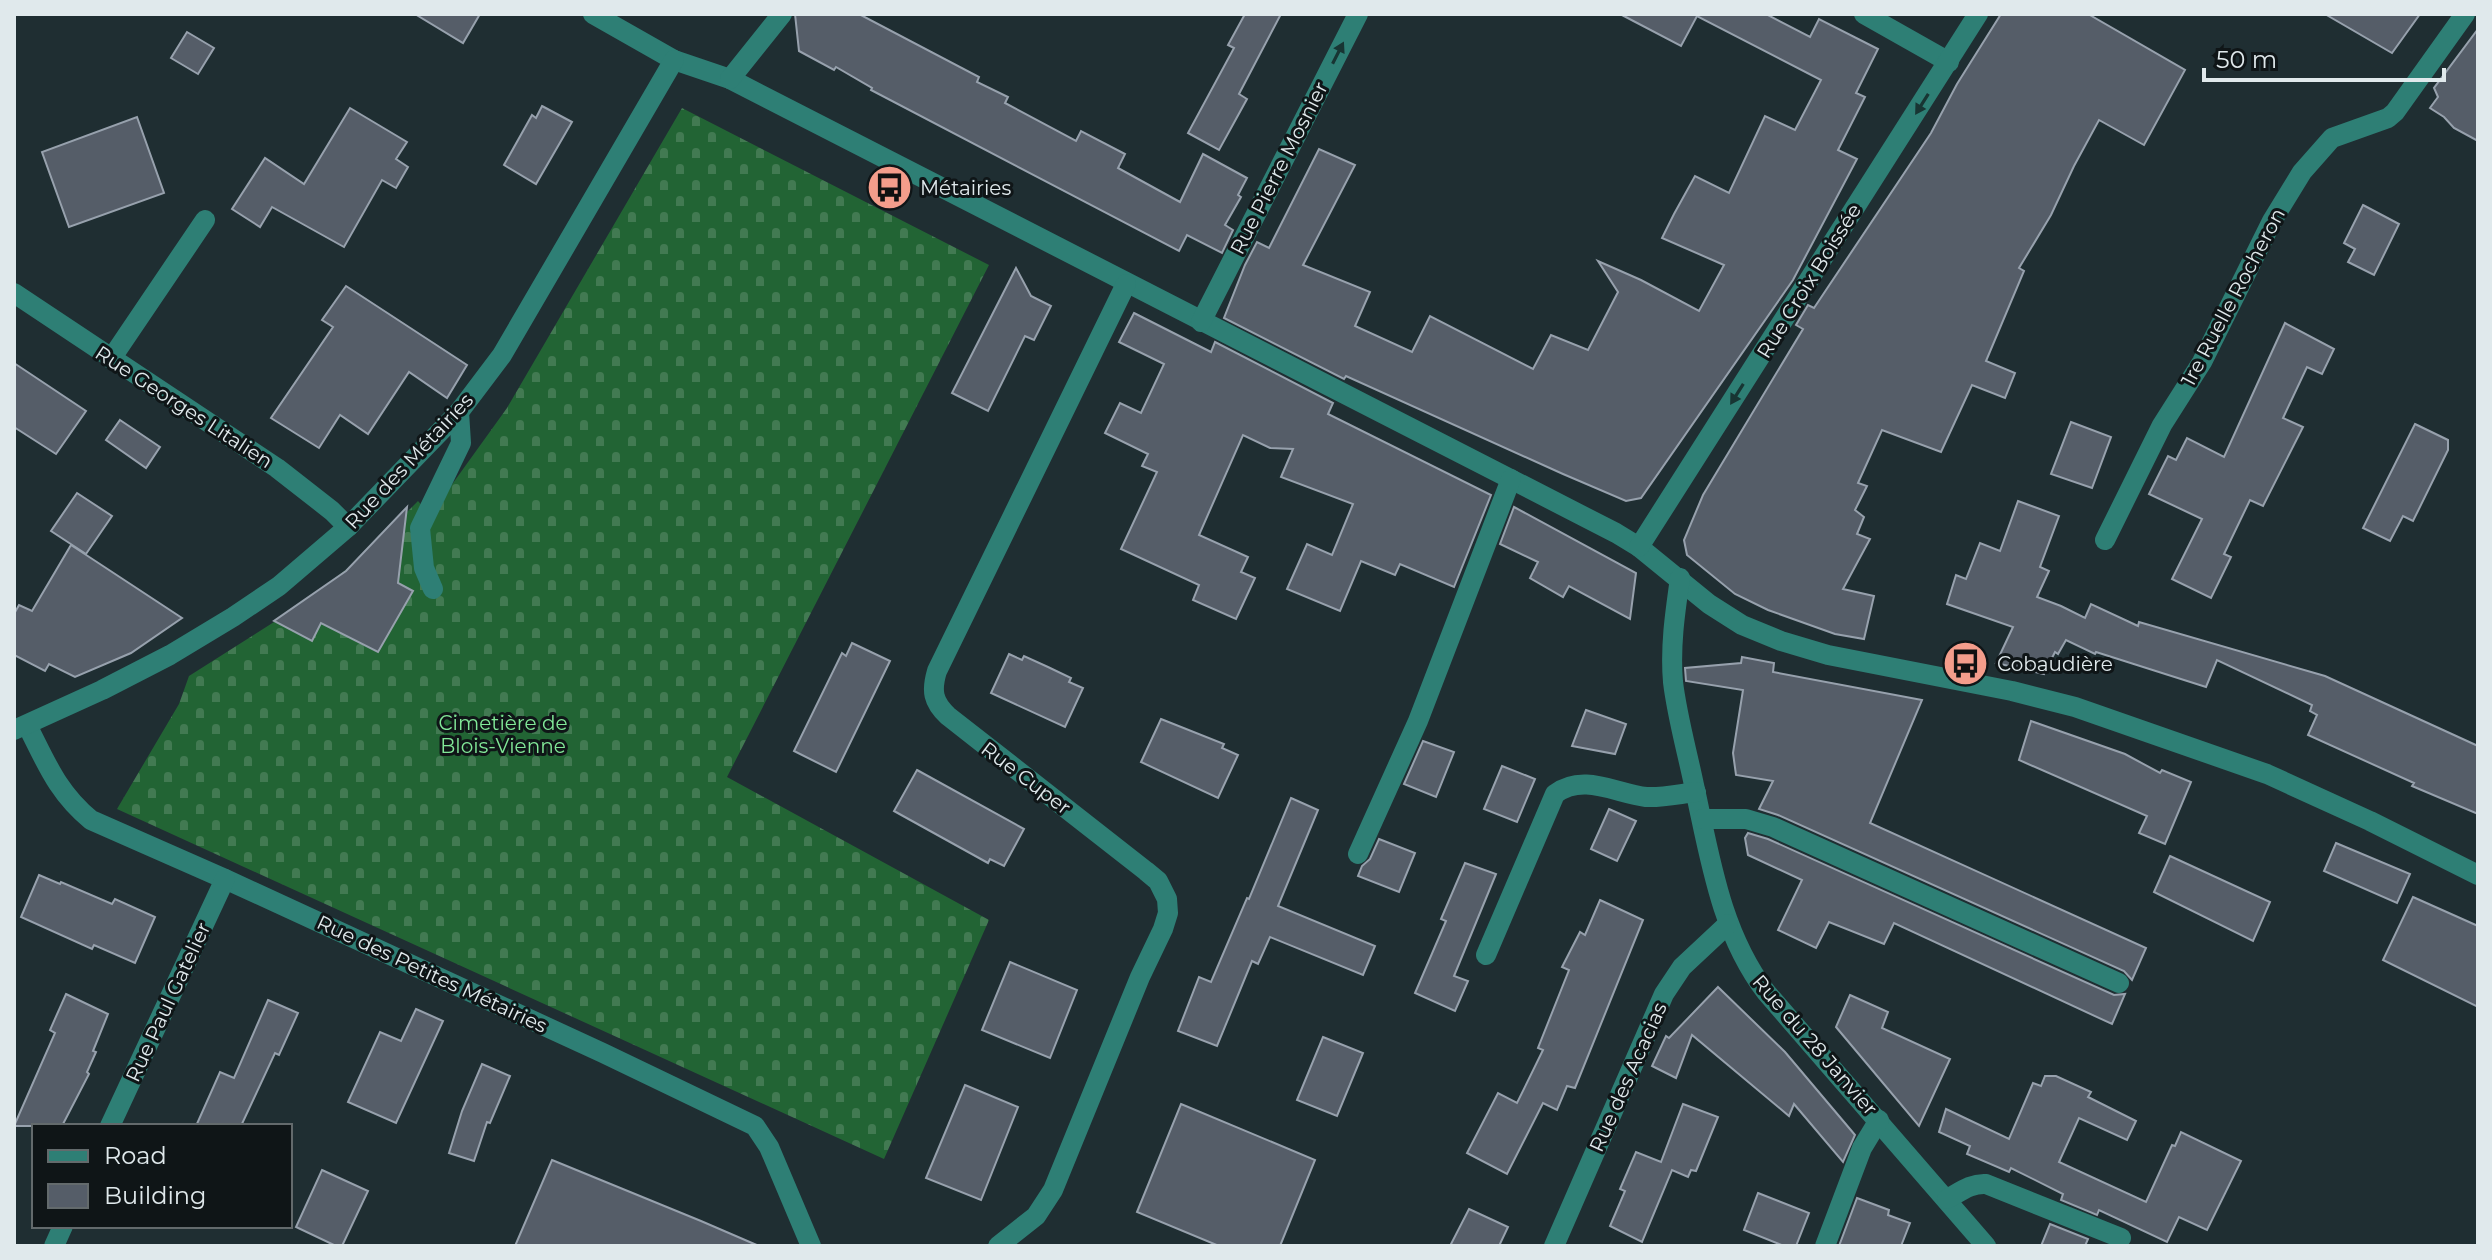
<svg xmlns="http://www.w3.org/2000/svg" width="2492" height="1260" viewBox="0 0 2492 1260" font-family="Montserrat,sans-serif">
<style>
.cemetery{fill:url(#cemetery-stones)}
.building{fill:#555d68;stroke:#97a1ad;stroke-width:2}
.lines{fill:none;stroke-linecap:round;stroke-linejoin:round}
.minor{stroke:#2e7f75;stroke-width:20}
.oneway{fill:#183533}
.labels{text-anchor:middle;stroke-width:6;stroke-linejoin:round;paint-order:stroke}
.street-label{font-size:20px;fill:#e0e9ec;stroke:#0f1517}
.poi-label{font-size:20px;fill:#e0e9ec;stroke:#0f1517;text-anchor:start}
.park-label{font-size:20px;fill:#82e898;stroke:#0f1517}
</style>
<defs>
<pattern id="cemetery-stones" width="16" height="16" patternUnits="userSpaceOnUse" patternTransform="scale(2)"><rect width="16" height="16" fill="#226434"/><path d="M2 7V4a2 2 0 0 1 4 0v3zM10 15v-3a2 2 0 0 1 4 0v3z" fill="#427a52"/></pattern>
</defs>
<rect width="100%" height="100%" fill="#1f2e32"/>
<polygon class="cemetery" points="682,108 989,265 727,777 989,920 884,1159 117,809 179,704 189,676 296,608 360,559 418,501 430,515 507,408"/>
<g class="building">
<polygon points="415,14 480,14 463,43"/>
<polygon points="795,14 859,14 979,77 977,82 1008,97 1005,103 1076,141 1081,131 1125,154 1118,168 1180,202 1203,154 1247,178 1238,195 1241,197 1225,225 1233,230 1222,253 1187,235 1179,251 871,90 872,88 836,67 834,70 799,51"/>
<polygon points="1245,14 1281,14 1239,94 1247,99 1219,150 1188,133 1234,48 1228,45"/>
<polygon points="1620,14 1766,14 1810,37 1819,19 1878,49 1856,93 1865,97 1838,150 1857,159 1793,280 1641,498 1626,501 1563,474 1346,376 1344,379 1224,318 1245,265 1257,242 1269,248 1319,149 1355,165 1303,265 1370,292 1355,326 1412,352 1430,316 1533,369 1551,335 1588,350 1618,292 1598,261 1641,280 1699,311 1724,265 1662,238 1674,214 1695,176 1729,193 1765,116 1795,130 1821,80 1697,16 1681,46"/>
<polygon points="2001,14 2088,14 2185,70 2144,145 2099,120 2074,166 2051,215 2019,268 2024,271 1986,361 2015,373 2005,398 1972,385 1941,452 1882,430 1858,483 1867,486 1855,510 1864,517 1857,534 1870,539 1843,589 1874,596 1864,639 1835,634 1768,610 1735,594 1687,555 1684,540 1703,495 1803,329 1796,325 1808,305 1814,308 1931,133 1957,84"/>
<polygon points="2325,14 2420,14 2392,53"/>
<polygon points="2478,29 2478,141 2454,128 2444,117 2430,108 2438,97 2434,88"/>
<polygon points="187,32 214,48 198,74 171,58"/>
<polygon points="542,106 572,122 536,184 504,165 532,115 536,118"/>
<polygon points="350,108 407,142 396,159 408,167 396,188 382,180 344,247 272,207 260,227 232,209 265,158 304,184"/>
<polygon points="137,117 164,193 69,227 42,152"/>
<polygon points="2363,205 2399,224 2374,275 2348,262 2355,249 2344,243"/>
<polygon points="1016,268 1031,296 1051,306 1034,340 1025,336 988,411 952,393"/>
<polygon points="346,286 467,365 447,398 409,372 368,434 340,415 319,448 271,418 333,327 322,320"/>
<polygon points="1134,313 1211,352 1215,342 1333,403 1328,414 1491,495 1454,587 1400,564 1395,575 1361,561 1340,611 1287,589 1307,544 1332,555 1353,504 1281,477 1293,449 1270,448 1243,435 1199,535 1248,557 1241,572 1255,578 1236,619 1193,600 1199,585 1121,549 1157,472 1142,466 1148,454 1105,433 1120,403 1141,413 1164,364 1119,342"/>
<polygon points="2285,323 2334,349 2322,374 2307,367 2283,418 2303,427 2263,506 2250,500 2224,554 2231,557 2211,598 2172,579 2202,519 2149,494 2168,456 2176,460 2187,438 2224,457"/>
<polygon points="14,363 86,411 56,454 14,427"/>
<polygon points="120,420 160,447 146,468 106,440"/>
<polygon points="2071,422 2111,437 2092,488 2051,474"/>
<polygon points="2415,424 2448,440 2448,450 2413,521 2403,516 2390,541 2363,528"/>
<polygon points="77,493 112,516 86,554 51,531"/>
<polygon points="2018,501 2059,516 2040,567 2049,571 2037,597 2061,606 2085,618 2091,604 2138,626 2139,622 2325,676 2478,746 2478,814 2412,786 2414,783 2308,735 2317,715 2310,711 2312,705 2217,660 2206,687 2096,652 2095,654 2066,640 2058,654 2055,652 2044,674 1996,663 2013,627 1947,604 1956,575 1966,579 1980,543 2000,551"/>
<polygon points="407,507 398,583 413,591 378,652 321,623 312,641 274,621 346,571"/>
<polygon points="1514,507 1636,573 1630,619 1569,586 1563,597 1530,578 1538,562 1500,544"/>
<polygon points="71,545 182,618 131,653 75,677 49,664 45,671 14,655 14,614 19,605 32,611"/>
<polygon points="852,643 890,661 836,772 794,751 842,653 846,656"/>
<polygon points="1009,654 1022,660 1024,656 1048,667 1071,678 1069,682 1083,688 1065,727 991,693"/>
<polygon points="1742,657 1774,663 1773,672 1922,700 1870,823 2146,948 2132,980 2124,971 1778,815 1759,809 1773,781 1736,775 1733,753 1743,690 1686,681 1685,668 1741,663"/>
<polygon points="1586,710 1626,724 1615,754 1572,746"/>
<polygon points="1161,719 1224,744 1222,748 1238,755 1218,798 1141,762"/>
<polygon points="2031,721 2125,754 2160,773 2162,770 2191,782 2165,844 2139,833 2147,816 2019,760"/>
<polygon points="1423,741 1454,752 1436,797 1404,784"/>
<polygon points="1502,766 1535,779 1517,822 1484,809"/>
<polygon points="917,770 1024,829 1004,866 990,859 988,863 894,811"/>
<polygon points="1291,798 1318,810 1278,906 1375,946 1363,975 1270,937 1258,964 1252,961 1217,1046 1178,1031 1199,977 1211,982 1247,898 1249,899"/>
<polygon points="1609,809 1636,821 1617,861 1591,849"/>
<polygon points="1748,833 1768,839 2114,995 2125,994 2112,1024 1894,923 1884,944 1829,922 1816,948 1778,930 1802,880 1748,855 1745,838"/>
<polygon points="1379,839 1415,853 1399,892 1358,876 1362,866 1370,859"/>
<polygon points="2336,843 2410,874 2397,903 2324,871"/>
<polygon points="2170,856 2270,902 2253,941 2154,892"/>
<polygon points="1465,863 1496,874 1454,976 1468,981 1455,1011 1415,993 1446,921 1441,919"/>
<polygon points="39,875 60,884 61,882 112,904 115,899 155,917 135,963 94,945 92,949 21,917"/>
<polygon points="2413,897 2478,926 2478,1007 2383,960"/>
<polygon points="1600,900 1643,920 1575,1088 1567,1086 1557,1110 1543,1103 1507,1174 1467,1153 1498,1093 1517,1103 1543,1050 1538,1048 1569,970 1562,967 1580,932 1585,935"/>
<polygon points="1010,962 1077,990 1050,1058 982,1030"/>
<polygon points="1718,987 1785,1052 1855,1135 1843,1162 1794,1104 1789,1116 1692,1035 1676,1078 1652,1066 1666,1036 1669,1038"/>
<polygon points="66,994 108,1014 93,1051 96,1052 87,1072 89,1074 62,1126 14,1126 55,1033 50,1030"/>
<polygon points="1850,995 1888,1012 1882,1028 1950,1059 1919,1126 1836,1027"/>
<polygon points="268,1000 298,1013 279,1055 275,1053 241,1126 196,1126 220,1072 234,1078"/>
<polygon points="416,1009 443,1021 396,1123 348,1102 380,1032 401,1041"/>
<polygon points="1323,1037 1363,1053 1337,1116 1297,1100"/>
<polygon points="482,1064 510,1076 490,1123 487,1122 474,1161 449,1153 462,1111"/>
<polygon points="2045,1076 2056,1076 2091,1092 2088,1097 2136,1121 2127,1140 2079,1118 2059,1162 2146,1202 2172,1145 2175,1146 2181,1132 2241,1161 2207,1230 2179,1217 2167,1242 2099,1210 2097,1215 2061,1200 2063,1194 2011,1168 2009,1172 1967,1154 1970,1146 1939,1132 1946,1109 2009,1139 2033,1083 2041,1086"/>
<polygon points="965,1085 1018,1107 981,1200 926,1178"/>
<polygon points="1181,1104 1315,1160 1280,1246 1219,1246 1137,1212"/>
<polygon points="1683,1104 1718,1117 1696,1171 1691,1170 1688,1177 1672,1170 1642,1242 1610,1226 1625,1191 1620,1189 1636,1152 1661,1162"/>
<polygon points="552,1160 701,1221 759,1246 515,1246"/>
<polygon points="322,1170 368,1191 342,1246 336,1246 296,1227"/>
<polygon points="1758,1193 1809,1213 1796,1246 1784,1246 1744,1230"/>
<polygon points="1857,1198 1889,1210 1888,1215 1910,1223 1901,1246 1839,1246"/>
<polygon points="1469,1209 1508,1227 1499,1246 1450,1246"/>
<polygon points="2050,1224 2088,1239 2085,1246 2041,1246"/>
</g>
<g class="lines">
<g class="minor">
<polyline points="593,14 674,60 730,79 1616,533 1639,547 1709,604 1742,625 1781,641 1828,655 2012,691 2075,707 2267,774 2370,821 2478,875"/>
<polyline points="1864,14 1949,62"/>
<polyline points="730,79 782,14"/>
<polyline points="14,293 277,468 332,511 348,527"/>
<polyline points="1201,322 1358,14"/>
<polyline points="111,359 205,220"/>
<polyline points="2105,540 2162,425 2202,362 2272,221 2302,172 2332,138 2388,118 2395,112 2465,14"/>
<polyline points="1639,547 1978,14"/>
<path d="M1680,578C1675,613 1670,647 1673,682C1677,716 1687,751 1694,785C1710,857 1720,931 1766,992L1986,1246"/>
<polyline points="433,589 424,568 420,528 461,443 459,412"/>
<path d="M27,725C46,762 57,792 91,820L225,879L603,1053L755,1126L769,1147L811,1246"/>
<polyline points="14,730 102,690 170,655 233,617 279,586 348,527 459,412 502,355 674,60"/>
<polyline points="1702,819 1746,819 1773,827 2119,983"/>
<polyline points="1358,854 1418,721 1511,479"/>
<path d="M1486,955L1555,794C1583,773 1615,793 1646,797C1662,798 1679,794 1696,792"/>
<polyline points="110,1126 225,879"/>
<path d="M1947,1199C1960,1192 1971,1183 1986,1184L2121,1238"/>
<polyline points="54,1246 63,1226"/>
<path d="M998,1246L1036,1216L1053,1190L1140,977L1163,929L1168,913L1167,899L1158,881L1146,871L948,716C933,702 931,691 937,671L1126,284"/>
<polyline points="1554,1246 1664,994 1682,967 1728,924"/>
<polyline points="1825,1246 1862,1148 1879,1120"/>
</g>
</g>
<defs><path id="oneway-solid" d="M-6-.8H1V-3.2L6.5 0L1 3.2V.8H-6Z" transform="scale(2)"/></defs>
<g class="oneway">
<use href="#oneway-solid" transform="translate(1338 53) rotate(-63)"/>
<use href="#oneway-solid" transform="translate(1922 104) rotate(122)"/>
<use href="#oneway-solid" transform="translate(1737 394) rotate(122)"/>
</g>
<defs>
<symbol id="bus-disc" viewBox="-11 -11 22 22"><circle r="9.5" fill="#f49d8b" stroke="#0f1517"/><path d="M-5-6H5V4H4V6H2V4H-2V6H-4V4H-5ZM-3.5-4V0h7V-4ZM-3.5 1.2v1.5H-2V1.2ZM2 1.2v1.5H3.5V1.2Z" fill="#111"/></symbol>
</defs>
<g fill-rule="evenodd">
<use href="#bus-disc" x="864" y="162" width="51" height="51"/>
<use href="#bus-disc" x="1940" y="638" width="51" height="51"/>
</g>
<g class="labels">
<g class="street-label">
<text transform="translate(1279 168) rotate(-63)" y="7">Rue Pierre Mosnier</text>
<text transform="translate(1809 281) rotate(-58)" y="7">Rue Croix Boissée</text>
<text transform="translate(2233 297) rotate(-62)" y="7">1re Ruelle Rocheron</text>
<text transform="translate(184 407) rotate(33)" y="7">Rue Georges Litalien</text>
<text transform="translate(409 461) rotate(-47)" y="7">Rue des Métairies</text>
<text transform="translate(1026 778) rotate(37)" y="7">Rue Cuper</text>
<text transform="translate(432 974) rotate(25)" y="7">Rue des Petites Métairies</text>
<text transform="translate(168 1002) rotate(-65)" y="7">Rue Paul Gatelier</text>
<text transform="translate(1815 1045) rotate(49)" y="7">Rue du 28 Janvier</text>
<text transform="translate(1628 1077) rotate(-66)" y="7">Rue des Acacias</text>
</g>
<g class="poi-label">
<text x="920" y="195">Métairies</text>
<text x="1997" y="671">Cobaudière</text>
</g>
<g class="park-label">
<text x="503" y="730">Cimetière de<tspan x="503" dy="23">Blois-Vienne</tspan></text>
</g>
</g>
<rect width="2492" height="1260" fill="none" stroke="#e0e9ec" stroke-width="32"/>
<rect x="32" y="1124" width="260" height="104" fill="#0f1517" stroke="#636a6c" stroke-width="2"/>
<rect x="48" y="1150" width="40" height="12" fill="#2e7f75" stroke="#636a6c" stroke-width="2"/>
<text x="104" y="1164" font-size="24" fill="#e0e9ec">Road</text>
<rect x="48" y="1184" width="40" height="24" fill="#555d68" stroke="#636a6c" stroke-width="2"/>
<text x="104" y="1204" font-size="24" fill="#e0e9ec">Building</text>
<path d="M2204 68v12h240v-12" fill="none" stroke="#e0e9ec" stroke-width="4"/>
<text x="2216" y="68" font-size="24" fill="#e0e9ec" stroke="#0f1517" stroke-width="6" paint-order="stroke">50 m</text>
</svg>
